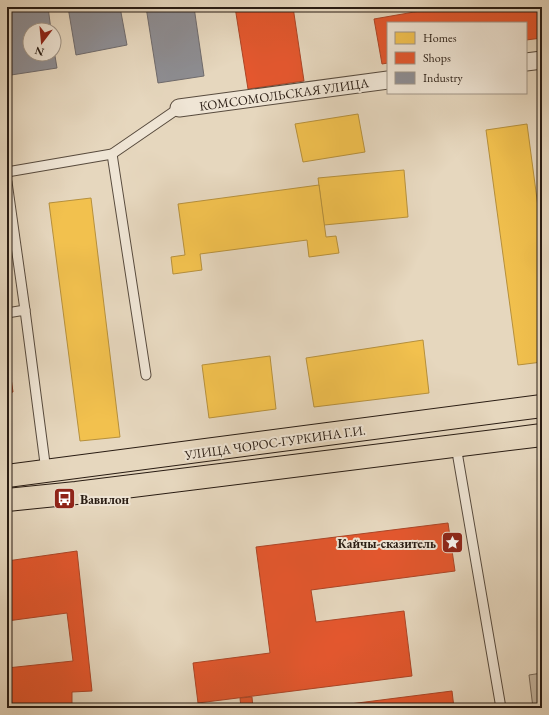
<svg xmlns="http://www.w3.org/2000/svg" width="549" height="715" viewBox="0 0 549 715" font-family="'EB Garamond',serif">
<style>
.green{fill:#c6b7a1;stroke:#786a5a}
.homes{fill:#f2c14e;stroke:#b6903c}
.shops{fill:#e4572e;stroke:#ac4526}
.industry{fill:#8d8d92;stroke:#6f6b6c}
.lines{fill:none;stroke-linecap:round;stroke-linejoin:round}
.lane-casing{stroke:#584b3e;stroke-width:11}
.street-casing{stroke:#584b3e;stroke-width:19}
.primary-casing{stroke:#291c13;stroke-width:24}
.lane{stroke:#efe5d5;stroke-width:9}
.street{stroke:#efe5d5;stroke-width:17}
.primary{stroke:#e6d7be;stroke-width:22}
.labels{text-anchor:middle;stroke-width:4;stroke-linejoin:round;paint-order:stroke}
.street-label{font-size:13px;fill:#291c13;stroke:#efe5d5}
.poi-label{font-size:13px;font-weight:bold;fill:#291c13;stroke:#efe5d5;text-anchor:start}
</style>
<rect width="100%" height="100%" fill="#e6d7be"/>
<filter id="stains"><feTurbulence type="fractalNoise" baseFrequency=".005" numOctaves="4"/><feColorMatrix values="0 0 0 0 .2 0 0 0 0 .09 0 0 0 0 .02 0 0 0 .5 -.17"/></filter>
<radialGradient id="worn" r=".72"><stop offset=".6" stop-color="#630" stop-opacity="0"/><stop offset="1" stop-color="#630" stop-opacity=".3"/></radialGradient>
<polygon class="green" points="542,673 542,708 533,708 529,675"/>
<g class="homes">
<polygon points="358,114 365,152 303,162 295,124"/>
<polygon points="527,124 542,237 542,362 518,365 486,130"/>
<polygon points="404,170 408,217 324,225 318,178"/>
<polygon points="319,185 326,237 336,236 339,253 309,257 307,240 200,254 202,270 173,274 171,257 185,255 178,204"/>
<polygon points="91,198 120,437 80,441 49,203"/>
<polygon points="423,340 429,393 314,407 306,358"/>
<polygon points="270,356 276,409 209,418 202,365"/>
</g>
<g class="shops">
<polygon points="235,7 293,7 304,81 248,89"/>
<polygon points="443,7 542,7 542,38 526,40 526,23 388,23 388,63 382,64 374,19"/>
<polygon points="7,350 13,392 7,393"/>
<polygon points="448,523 455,571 311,590 316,622 404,611 412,676 198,703 193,663 270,653 256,547"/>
<polygon points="77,551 92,691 72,692 72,708 7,708 7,668 73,661 67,613 7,621 7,561"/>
<polygon points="452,691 454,708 318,708"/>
<polygon points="252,697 253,708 241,708 240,698"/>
</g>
<g class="industry">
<polygon points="7,7 48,7 51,30 30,30 30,54 54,54 54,50 57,68 11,75 7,49"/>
<polygon points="68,7 120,7 127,45 76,55"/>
<polygon points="146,7 194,7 204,76 158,83"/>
</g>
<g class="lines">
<defs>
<g id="lane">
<polyline points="112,154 146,375"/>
<polyline points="7,172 112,154 179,108"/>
<polyline points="7,182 25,310"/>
<polyline points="7,313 25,310 46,471"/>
<polyline points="456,446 501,708"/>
</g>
<g id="street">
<polyline points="526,62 542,60"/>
<polyline points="179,108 388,80"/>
</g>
<g id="primary">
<polyline points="7,476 542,406"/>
<polyline points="7,500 76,493 542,435"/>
</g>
</defs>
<use href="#lane" class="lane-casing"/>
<use href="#street" class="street-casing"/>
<use href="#primary" class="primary-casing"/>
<use href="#lane" class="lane"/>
<use href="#street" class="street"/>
<use href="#primary" class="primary"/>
</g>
<defs>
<symbol id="bus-square" viewBox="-11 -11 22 22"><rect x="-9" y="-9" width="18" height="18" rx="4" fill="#8f2418" stroke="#efe5d5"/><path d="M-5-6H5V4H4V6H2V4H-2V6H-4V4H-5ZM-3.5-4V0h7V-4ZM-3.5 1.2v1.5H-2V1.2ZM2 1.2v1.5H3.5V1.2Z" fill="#fff"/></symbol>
<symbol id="sight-square" viewBox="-11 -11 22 22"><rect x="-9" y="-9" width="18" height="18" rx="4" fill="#8f2418" stroke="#efe5d5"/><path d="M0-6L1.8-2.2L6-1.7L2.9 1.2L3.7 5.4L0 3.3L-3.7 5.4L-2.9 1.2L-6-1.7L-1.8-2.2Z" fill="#fff"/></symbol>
</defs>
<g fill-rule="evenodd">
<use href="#bus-square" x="52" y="486" width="25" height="25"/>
<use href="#sight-square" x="440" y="530" width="25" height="25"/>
</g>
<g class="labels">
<g class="street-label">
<text transform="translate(284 94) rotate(-8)" y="5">КОМСОМОЛЬСКАЯ УЛИЦА</text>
<text transform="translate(275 442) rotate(-8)" y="5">УЛИЦА ЧОРОС-ГУРКИНА Г.И.</text>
</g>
<g class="poi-label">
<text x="80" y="504">Вавилон</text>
<text x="436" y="548" text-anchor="end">Кайчы-сказитель</text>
</g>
</g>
<rect width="549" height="715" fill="none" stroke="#e6d7be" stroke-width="24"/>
<rect x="8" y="8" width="533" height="699" fill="none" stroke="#291c13" stroke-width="2"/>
<rect x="12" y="12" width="525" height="691" fill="none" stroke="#291c13"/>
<rect x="387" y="22" width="140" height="72" fill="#efe5d5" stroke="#a09587"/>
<rect x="395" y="32" width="20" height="12" fill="#f2c14e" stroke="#a09587"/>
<text x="423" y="42" font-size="12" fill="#291c13">Homes</text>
<rect x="395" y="52" width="20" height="12" fill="#e4572e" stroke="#a09587"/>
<text x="423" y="62" font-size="12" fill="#291c13">Shops</text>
<rect x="395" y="72" width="20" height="12" fill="#8d8d92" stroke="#a09587"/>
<text x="423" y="82" font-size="12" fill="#291c13">Industry</text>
<g transform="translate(42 42) rotate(196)"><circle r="19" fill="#efe5d5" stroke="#a09587"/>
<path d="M0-3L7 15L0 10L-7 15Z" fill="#8f2418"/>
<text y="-6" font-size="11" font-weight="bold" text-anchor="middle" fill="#291c13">N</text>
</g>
<rect width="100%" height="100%" filter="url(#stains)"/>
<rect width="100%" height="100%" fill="url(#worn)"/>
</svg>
